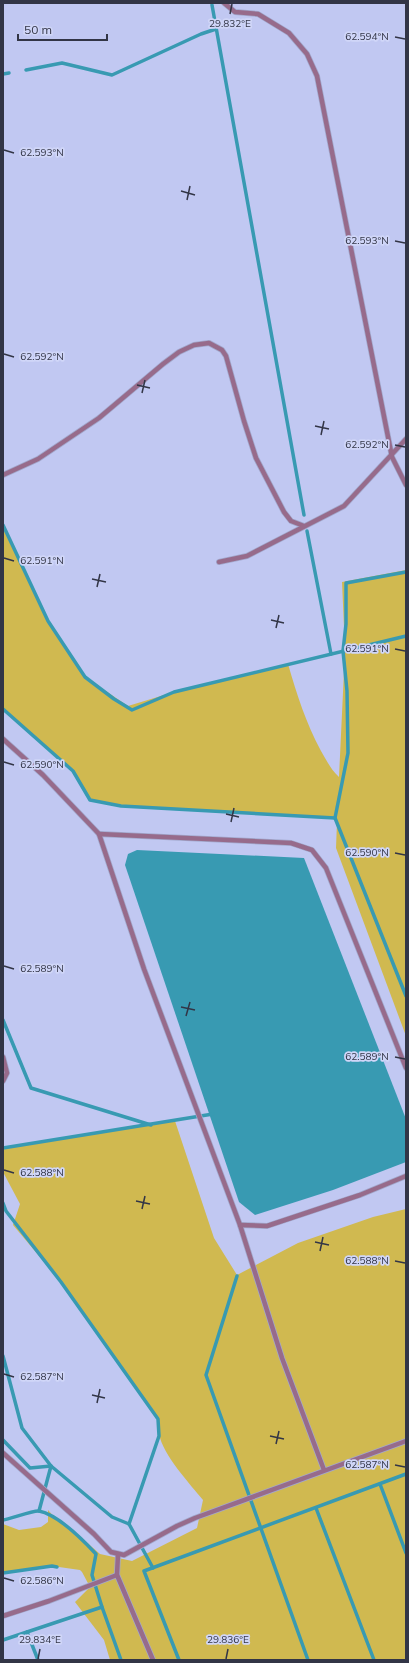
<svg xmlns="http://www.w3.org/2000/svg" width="409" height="1663" viewBox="0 0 409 1663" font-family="Mulish,sans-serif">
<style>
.green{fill:#d0b950}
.water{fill:#389ab2}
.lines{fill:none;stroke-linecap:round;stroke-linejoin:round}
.stream{stroke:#389ab2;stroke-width:3.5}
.service-casing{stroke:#a2a8cc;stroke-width:6}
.service{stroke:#976b8b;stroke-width:4.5}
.ticks{fill:none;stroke:#323546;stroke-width:1.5}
.ticks-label{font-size:10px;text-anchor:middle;fill:#323546;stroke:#d0d6f8;stroke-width:3.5;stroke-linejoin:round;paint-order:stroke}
</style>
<rect width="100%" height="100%" fill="#c1c8f2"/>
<g class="green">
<path d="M3,525L48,621L85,677L128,706L174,692L288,664C297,695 306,723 321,751C327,761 331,770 339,777L345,650L342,582L406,570V1036L336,848L337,822L335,818L121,806L90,800L73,771L3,709Z"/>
<path d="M175,1121L214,1238L237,1275L298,1243L373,1217L406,1209V1660H110L104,1640L75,1602L90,1587L82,1572L80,1570L52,1566L3,1573V1524L19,1530L41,1527L48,1522V1510L56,1519L76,1533L100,1554L132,1561L197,1528L203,1500C190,1484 163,1455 159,1434C158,1429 159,1424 158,1419L61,1282L13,1225L20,1204L3,1172V1148Z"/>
</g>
<polygon class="water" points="137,850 304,858 406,1119 406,1162 333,1190 255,1215 239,1202 125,865 128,854"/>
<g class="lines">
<g class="stream">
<polyline points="212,5 304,515"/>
<polyline points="26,70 62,63 112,75 201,34 216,29"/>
<polyline points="3,74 9,73"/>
<polyline points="3,525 48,621 85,677 114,699 132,710 174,692 406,636"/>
<polyline points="307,531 331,654"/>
<polyline points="406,572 346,583 346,624 343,651 347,691 348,753 335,818 406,996"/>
<polyline points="3,709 73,771 90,800 121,806 335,818"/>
<polyline points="3,1020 31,1088 151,1125"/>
<polyline points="3,1148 213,1114"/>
<polyline points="3,1203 6,1211 61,1282 158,1419 159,1436 129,1524"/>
<polyline points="237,1276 206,1375 308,1660"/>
<polyline points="3,1356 22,1428 51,1466 112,1517 129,1524 153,1568"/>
<polyline points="3,1440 30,1468 51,1466"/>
<polyline points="380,1484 406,1553"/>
<polyline points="316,1508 374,1660"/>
<polyline points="39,1511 51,1466"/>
<path d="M3,1520C10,1519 34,1510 39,1511C59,1515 83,1540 96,1554L92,1575L102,1607L121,1660"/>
<polyline points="3,1573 52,1566 57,1567"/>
<polyline points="27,1632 38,1660"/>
<polyline points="3,1640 102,1607"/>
<polyline points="179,1660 144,1571 406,1474"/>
</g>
<defs>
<g id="service">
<polyline points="224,3 235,12 258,14 289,33 307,54 317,76 392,457 406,485"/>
<polyline points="3,475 38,459 99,418 163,364 179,352 194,345 209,343 222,350 226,356 244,421 256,458 284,512 291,521 304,526"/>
<polyline points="219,562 247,556 344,506 406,439"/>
<polyline points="3,739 43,775 99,834 144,969 240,1225 282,1358 324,1470"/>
<polyline points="99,834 291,843 312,850 326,868 406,1068"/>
<polyline points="3,1057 7,1073 3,1081"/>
<polyline points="240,1225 267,1226 360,1195 406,1176"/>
<polyline points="3,1453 94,1534 111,1552 124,1555 177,1526 195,1518 406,1441"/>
<polyline points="118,1554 117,1575 153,1660"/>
<polyline points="3,1616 49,1601 117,1575"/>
</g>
</defs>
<use href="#service" class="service-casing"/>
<use href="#service" class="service"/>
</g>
<path class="ticks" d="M230,14L232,4M395,37L405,39M4,150L14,153M181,191L195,195M187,200L190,186M395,241L405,243M4,354L14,357M137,385L150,388M142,393L145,380M315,426L329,429M321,435L324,421M395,445L405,447M4,558L14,561M92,579L106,582M97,587L100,574M271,620L284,623M276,628L279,615M395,649L405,651M4,762L14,765M226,814L239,817M231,822L234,808M395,853L405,855M4,966L14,969M181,1007L195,1010M186,1016L190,1002M395,1057L405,1059M4,1170L14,1173M136,1201L150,1204M142,1209L145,1196M315,1242L329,1245M320,1251L323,1237M395,1261L405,1263M4,1374L14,1377M92,1395L105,1398M97,1403L100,1389M270,1436L284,1439M276,1444L279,1431M395,1465L405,1467M4,1578L14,1581M38,1659L40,1649M226,1659L228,1649"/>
<g class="ticks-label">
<text x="230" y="27">29.832°E</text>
<text x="367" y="40">62.594°N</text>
<text x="42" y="156">62.593°N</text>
<text x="367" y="244">62.593°N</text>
<text x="42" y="360">62.592°N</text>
<text x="367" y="448">62.592°N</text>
<text x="42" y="564">62.591°N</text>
<text x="367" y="652">62.591°N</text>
<text x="42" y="768">62.590°N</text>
<text x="367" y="856">62.590°N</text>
<text x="42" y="972">62.589°N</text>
<text x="367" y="1060">62.589°N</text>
<text x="42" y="1176">62.588°N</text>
<text x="367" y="1264">62.588°N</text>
<text x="42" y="1380">62.587°N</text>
<text x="367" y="1468">62.587°N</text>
<text x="42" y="1584">62.586°N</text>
<text x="40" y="1643">29.834°E</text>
<text x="228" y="1643">29.836°E</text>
</g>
<rect width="409" height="1663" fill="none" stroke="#323546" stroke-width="8"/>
<path d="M18 34v6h89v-6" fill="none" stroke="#323546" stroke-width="2"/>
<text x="24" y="34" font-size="12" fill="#323546" stroke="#d0d6f8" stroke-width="3" paint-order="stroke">50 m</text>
</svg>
